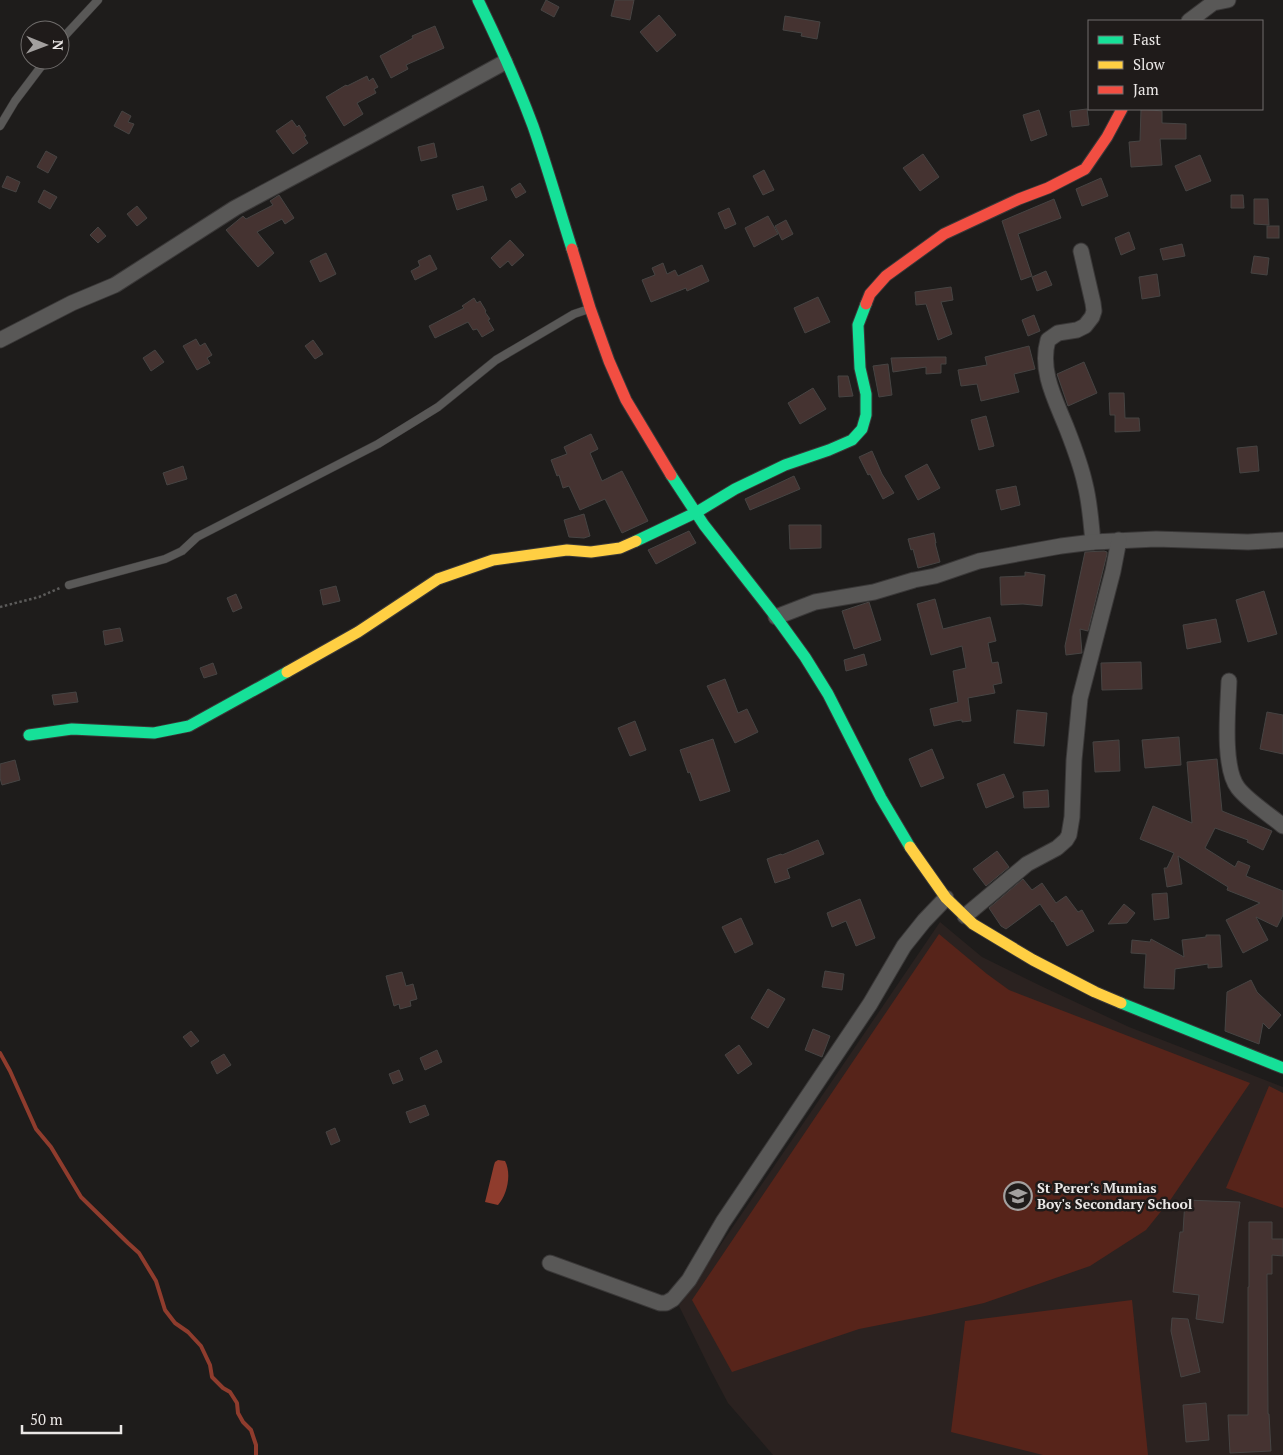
<svg xmlns="http://www.w3.org/2000/svg" width="1283" height="1455" viewBox="0 0 1283 1455" font-family="'PT Serif',serif">
<style>
.built{fill:#2b2220}
.green{fill:#57241a}
.water{fill:#8f3c2d}
.lines{fill:none;stroke-linecap:round;stroke-linejoin:round}
.stream{stroke:#8f3c2d;stroke-width:4}
.building{fill:#453331;stroke:#464443}
.lane-casing{stroke:#3a3838;stroke-width:9}
.street-casing{stroke:#3a3838;stroke-width:17}
.fast-casing{stroke:#3a3838;stroke-width:13}
.slow-casing{stroke:#3a3838;stroke-width:13}
.jam-casing{stroke:#3a3838;stroke-width:13}
.path{stroke:#5c5b5a;stroke-width:2.5;stroke-dasharray:2.5 2.5;stroke-linecap:butt}
.lane{stroke:#595857;stroke-width:8}
.street{stroke:#595857;stroke-width:15}
.fast{stroke:#16e098;stroke-width:11}
.slow{stroke:#ffcf43;stroke-width:11}
.jam{stroke:#f24e42;stroke-width:11}
.labels{text-anchor:middle;stroke-width:5;stroke-linejoin:round;paint-order:stroke}
.poi-label{font-size:14px;font-weight:bold;fill:#eae7e6;stroke:#1f1b1a;text-anchor:start}
</style>
<rect width="100%" height="100%" fill="#1e1c1b"/>
<polygon class="built" points="940,922 982,957 1041,986 1129,1027 1283,1087 1283,1455 773,1455 728,1403 711,1371 679,1306"/>
<g class="green">
<polygon points="939,934 987,974 1009,990 1250,1083 1171,1199 1146,1230 1090,1266 984,1303 930,1315 859,1329 732,1372 692,1300"/>
<polygon points="1269,1086 1283,1093 1283,1208 1226,1188"/>
<polygon points="1132,1300 1148,1455 1043,1455 951,1432 965,1321"/>
</g>
<path class="water" d="M498,1160L505,1161C512,1174 507,1195 498,1205L485,1202L486,1198L494,1165L495,1162Z"/>
<g class="lines">
<polyline class="stream" points="0,1053 10,1071 36,1129 51,1147 81,1197 128,1243 139,1253 156,1281 165,1310 175,1323 188,1332 201,1346 210,1365 212,1377 223,1388 230,1392 237,1403 238,1413 243,1422 251,1430 256,1445 256,1455"/>
</g>
<g class="building">
<polygon points="546,0 559,7 554,17 541,10"/>
<polygon points="615,0 634,0 630,20 611,16"/>
<polygon points="659,15 676,35 657,52 640,32"/>
<polygon points="785,16 820,22 817,39 801,36 802,33 783,30"/>
<polygon points="435,26 444,48 406,65 408,69 391,78 380,56 413,38 412,36"/>
<polygon points="367,76 369,81 373,78 378,87 374,89 376,93 357,103 363,114 344,126 326,97 346,85 347,86"/>
<polygon points="1087,109 1089,125 1072,127 1070,111"/>
<polygon points="1141,109 1162,111 1162,123 1186,124 1186,139 1160,139 1162,165 1131,167 1129,142 1140,141"/>
<polygon points="1039,110 1047,135 1031,141 1023,115"/>
<polygon points="122,111 131,116 128,122 134,124 129,134 114,126"/>
<polygon points="292,120 297,127 299,125 306,136 304,137 308,143 293,154 276,131"/>
<polygon points="434,143 437,157 421,161 418,147"/>
<polygon points="46,151 57,157 48,173 37,167"/>
<polygon points="923,154 939,177 920,191 903,168"/>
<polygon points="1200,155 1211,181 1186,191 1175,166"/>
<polygon points="764,170 774,190 763,195 753,176"/>
<polygon points="7,176 20,182 16,192 2,187"/>
<polygon points="1101,178 1108,196 1082,206 1076,189"/>
<polygon points="520,183 526,192 516,198 511,189"/>
<polygon points="483,186 487,200 457,210 452,195"/>
<polygon points="44,190 57,197 50,209 38,202"/>
<polygon points="279,195 294,218 285,224 282,219 257,232 274,253 258,267 226,230 243,216 246,219 273,205 270,201"/>
<polygon points="1231,195 1243,195 1244,208 1231,208"/>
<polygon points="1054,199 1061,218 1018,234 1032,276 1021,280 1002,221"/>
<polygon points="1254,199 1268,199 1269,225 1254,224"/>
<polygon points="137,206 147,218 137,226 127,214"/>
<polygon points="729,208 736,224 725,229 718,213"/>
<polygon points="768,216 778,234 754,247 745,228"/>
<polygon points="786,220 793,234 782,240 775,226"/>
<rect x="1267" y="226" width="12" height="12"/>
<polygon points="98,227 106,236 98,243 90,235"/>
<polygon points="1129,232 1135,249 1121,255 1115,238"/>
<polygon points="510,240 524,255 512,266 508,261 500,268 491,258"/>
<polygon points="1182,244 1185,256 1163,260 1160,249"/>
<polygon points="326,253 336,274 320,282 310,261"/>
<polygon points="430,255 437,269 415,280 411,271 420,266 418,261"/>
<polygon points="1254,256 1269,258 1267,275 1251,273"/>
<polygon points="663,263 667,274 675,270 678,276 702,265 709,281 687,291 686,288 651,302 642,280 655,275 652,268"/>
<polygon points="1046,271 1052,285 1037,291 1032,277"/>
<polygon points="1157,274 1160,296 1142,299 1139,277"/>
<polygon points="951,287 953,300 941,302 952,334 938,340 926,304 916,305 915,292"/>
<polygon points="818,297 830,322 805,333 794,308"/>
<polygon points="474,298 477,303 480,301 486,311 485,312 490,319 488,320 494,330 482,337 477,329 473,330 468,322 435,338 429,326 464,308 462,306"/>
<polygon points="1034,315 1040,331 1028,336 1022,320"/>
<polygon points="196,339 200,346 205,343 212,355 207,358 210,363 197,370 183,346"/>
<polygon points="313,340 323,354 315,359 305,346"/>
<polygon points="1029,346 1035,369 1014,374 1019,392 981,401 977,384 961,386 958,370 987,365 985,357"/>
<polygon points="155,350 164,362 151,371 143,358"/>
<polygon points="935,357 946,357 946,364 941,364 941,373 926,374 926,367 893,372 891,358"/>
<polygon points="1084,362 1097,393 1068,406 1057,374"/>
<polygon points="888,364 892,395 879,397 873,366"/>
<polygon points="838,376 848,376 853,396 839,397"/>
<polygon points="813,388 826,409 800,424 788,403"/>
<polygon points="1109,393 1124,393 1125,418 1139,418 1140,431 1115,432 1115,415 1110,415"/>
<polygon points="986,416 994,446 979,450 971,420"/>
<polygon points="591,434 598,449 590,453 602,481 622,471 648,521 622,533 605,499 580,510 569,486 563,488 559,475 557,476 551,460 567,454 564,447"/>
<polygon points="1257,446 1259,471 1240,473 1237,448"/>
<polygon points="872,451 882,474 894,493 883,499 870,474 868,475 859,457"/>
<polygon points="927,464 940,488 918,500 905,476"/>
<polygon points="183,466 187,479 167,485 163,473"/>
<polygon points="794,476 800,489 750,510 745,499"/>
<polygon points="1016,486 1020,505 1001,510 996,490"/>
<polygon points="584,514 590,536 584,538 569,537 564,520"/>
<polygon points="789,525 821,525 821,548 790,549"/>
<polygon points="689,531 696,543 656,564 648,550"/>
<polygon points="934,533 936,543 935,543 940,562 918,568 913,549 911,550 908,539"/>
<polygon points="1104,551 1107,552 1107,554 1088,631 1080,629 1082,653 1066,655 1065,646 1085,552"/>
<polygon points="1025,572 1045,575 1042,606 1023,604 1001,605 1000,577 1025,576"/>
<polygon points="336,586 340,601 323,605 320,590"/>
<polygon points="1264,591 1277,634 1248,642 1236,600"/>
<polygon points="236,594 242,608 233,612 227,598"/>
<polygon points="935,599 943,629 990,617 996,641 988,643 992,663 998,662 1002,683 993,685 995,693 968,698 971,721 962,722 962,720 955,721 934,726 930,709 958,702 953,671 966,668 962,646 931,655 917,604"/>
<polygon points="869,602 881,640 854,649 842,611"/>
<polygon points="1216,619 1221,642 1187,649 1183,625"/>
<polygon points="120,628 123,641 105,645 103,631"/>
<polygon points="864,654 867,665 846,671 844,660"/>
<polygon points="1141,662 1142,689 1102,690 1101,663"/>
<polygon points="213,663 217,674 204,678 200,668"/>
<polygon points="725,679 738,713 747,709 758,732 735,743 707,686"/>
<polygon points="76,692 78,702 54,705 52,695"/>
<polygon points="1017,710 1047,713 1044,746 1014,743"/>
<polygon points="1267,712 1283,715 1283,754 1260,749"/>
<polygon points="635,721 646,750 630,756 618,728"/>
<polygon points="1179,737 1181,765 1145,768 1142,740"/>
<polygon points="713,739 730,791 700,801 690,772 688,773 680,750"/>
<polygon points="1119,740 1120,771 1095,772 1093,742"/>
<polygon points="932,749 944,778 921,787 909,759"/>
<polygon points="1217,759 1222,811 1272,831 1263,850 1247,842 1248,840 1215,828 1205,848 1235,867 1238,861 1250,866 1246,876 1283,891 1283,915 1277,927 1256,917 1268,940 1243,953 1226,920 1260,903 1227,890 1228,887 1178,856 1182,884 1167,887 1164,868 1167,868 1174,853 1140,839 1153,806 1192,823 1187,762"/>
<polygon points="15,760 20,780 2,785 0,778 0,764"/>
<polygon points="1004,774 1014,797 986,808 977,784"/>
<polygon points="1048,790 1049,807 1024,808 1023,792"/>
<polygon points="818,840 824,854 787,869 790,878 775,883 767,859 781,854 782,855"/>
<polygon points="997,851 1009,867 986,886 973,869"/>
<polygon points="1023,879 1032,890 1042,883 1056,903 1066,896 1078,912 1082,910 1094,931 1067,946 1053,921 1052,922 1040,904 1006,929 1001,926 989,908"/>
<polygon points="1167,893 1169,918 1154,920 1152,894"/>
<polygon points="860,899 875,938 856,946 846,921 832,927 827,913"/>
<polygon points="1124,904 1135,913 1127,923 1108,924"/>
<polygon points="741,918 753,944 735,953 722,927"/>
<polygon points="1206,935 1220,935 1222,967 1208,968 1208,964 1175,969 1174,989 1144,988 1146,954 1131,953 1132,940 1150,942 1151,939 1184,957 1182,940 1206,937"/>
<polygon points="825,971 844,974 842,990 822,987"/>
<polygon points="402,972 406,986 413,984 417,999 410,1001 411,1006 400,1009 399,1004 394,1006 386,976"/>
<polygon points="1251,980 1257,992 1281,1015 1269,1029 1263,1023 1259,1044 1225,1031 1227,992"/>
<polygon points="768,989 785,999 768,1028 751,1018"/>
<polygon points="813,1029 830,1036 822,1057 805,1050"/>
<polygon points="191,1031 199,1041 191,1047 183,1037"/>
<polygon points="739,1045 752,1064 738,1074 725,1055"/>
<polygon points="437,1050 442,1062 425,1070 420,1058"/>
<polygon points="224,1054 231,1065 217,1074 211,1062"/>
<polygon points="399,1070 403,1080 393,1084 389,1074"/>
<polygon points="425,1105 429,1115 410,1123 406,1112"/>
<polygon points="335,1128 340,1141 331,1145 326,1132"/>
<polygon points="1185,1200 1240,1202 1223,1323 1196,1319 1199,1295 1173,1292 1180,1232 1183,1232"/>
<polygon points="1249,1222 1272,1222 1272,1239 1283,1239 1283,1256 1272,1255 1272,1274 1267,1274 1268,1414 1269,1414 1271,1451 1230,1453 1228,1415 1248,1415 1248,1287 1249,1287"/>
<polygon points="1172,1318 1188,1319 1200,1372 1181,1377 1171,1331"/>
<polygon points="1206,1403 1209,1440 1186,1442 1183,1405"/>
</g>
<g class="lines">
<defs>
<g id="lane">
<polyline points="60,41 98,0"/>
<polyline points="0,126 15,101 46,60"/>
<polyline points="69,585 165,559 182,551 197,537 378,444 438,407 496,360 574,314 589,309"/>
</g>
<g id="street">
<polyline points="1189,21 1213,3 1228,0"/>
<path d="M1081,251L1093,303L1094,311L1092,317L1085,326L1077,330L1058,333L1048,340C1039,371 1056,401 1067,429C1074,447 1081,465 1085,484C1090,503 1091,523 1093,542"/>
<polyline points="0,340 72,303 115,285 235,208 368,137 505,62"/>
<polyline points="776,617 815,602 874,592 914,580 935,576 979,561 1061,546 1093,542 1156,539 1248,542 1283,540"/>
<path d="M1229,681C1228,709 1222,767 1238,788C1248,801 1270,815 1283,826"/>
<polyline points="965,916 1027,864 1057,848 1066,840 1069,835 1072,817 1074,760 1080,698 1113,571 1119,540"/>
<polyline points="550,1263 660,1303 666,1303 673,1299 689,1280 723,1222 870,1004 904,946 924,921 946,898"/>
</g>
<g id="fast">
<path d="M478,0C498,41 517,83 533,126C547,166 559,208 572,249"/>
<polyline points="671,475 704,525 776,617 805,657 828,694 881,798 910,847"/>
<polyline points="636,541 697,512 735,489 785,465 829,450 852,440 862,429 866,415 866,394 860,368 858,325 866,304"/>
<polyline points="29,735 72,729 154,733 189,726 287,672"/>
<polyline points="1121,1003 1283,1068"/>
</g>
<g id="slow">
<polyline points="287,672 358,632 438,579 493,560 567,550 591,552 620,548 636,541"/>
<polyline points="910,847 946,898 973,924 1033,960 1095,992 1121,1003"/>
</g>
<g id="jam">
<polyline points="572,249 590,308 609,361 626,400 671,475"/>
<polyline points="866,304 870,294 886,276 944,234 1019,199 1048,188 1085,169 1107,137 1122,109"/>
</g>
</defs>
<use href="#lane" class="lane-casing"/>
<use href="#street" class="street-casing"/>
<use href="#fast" class="fast-casing"/>
<use href="#slow" class="slow-casing"/>
<use href="#jam" class="jam-casing"/>
<polyline class="path" points="0,607 39,597 60,588"/>
<use href="#lane" class="lane"/>
<use href="#street" class="street"/>
<use href="#fast" class="fast"/>
<use href="#slow" class="slow"/>
<use href="#jam" class="jam"/>
</g>
<defs>
<symbol id="school-ring" viewBox="-11 -11 22 22"><circle r="9.5" fill="#1f1b1a" stroke="#a3a09f" stroke-width="1.5"/><path d="M0-5L7-2L0 1L-7-2ZM-4 1L0 2.5L4 1V4Q0 6-4 4Z" fill="#a3a09f"/></symbol>
</defs>
<g fill-rule="evenodd">
<use href="#school-ring" x="1002" y="1180" width="32" height="32"/>
</g>
<g class="labels">
<g class="poi-label">
<text x="1037" y="1193">St Perer's Mumias<tspan x="1037" dy="16">Boy's Secondary School</tspan></text>
</g>
</g>
<rect x="1088" y="20" width="175" height="90" fill="#1f1b1a" stroke="#706d6c"/>
<rect x="1098" y="36" width="25" height="8" fill="#16e098" stroke="#706d6c"/>
<text x="1133" y="45" font-size="15" fill="#eae7e6">Fast</text>
<rect x="1098" y="61" width="25" height="8" fill="#ffcf43" stroke="#706d6c"/>
<text x="1133" y="70" font-size="15" fill="#eae7e6">Slow</text>
<rect x="1098" y="86" width="25" height="8" fill="#f24e42" stroke="#706d6c"/>
<text x="1133" y="95" font-size="15" fill="#eae7e6">Jam</text>
<g transform="translate(45 45) rotate(91)"><circle r="24" fill="#1f1b1a" stroke="#706d6c"/>
<path d="M0-4L9 19L0 12L-9 19Z" fill="#a3a09f"/>
<text y="-8" font-size="14" font-weight="bold" text-anchor="middle" fill="#eae7e6">N</text>
</g>
<path d="M22 1425v8h99v-8" fill="none" stroke="#eae7e6" stroke-width="2.5"/>
<text x="30" y="1425" font-size="15" fill="#eae7e6" stroke="#1f1b1a" stroke-width="4" paint-order="stroke">50 m</text>
</svg>
